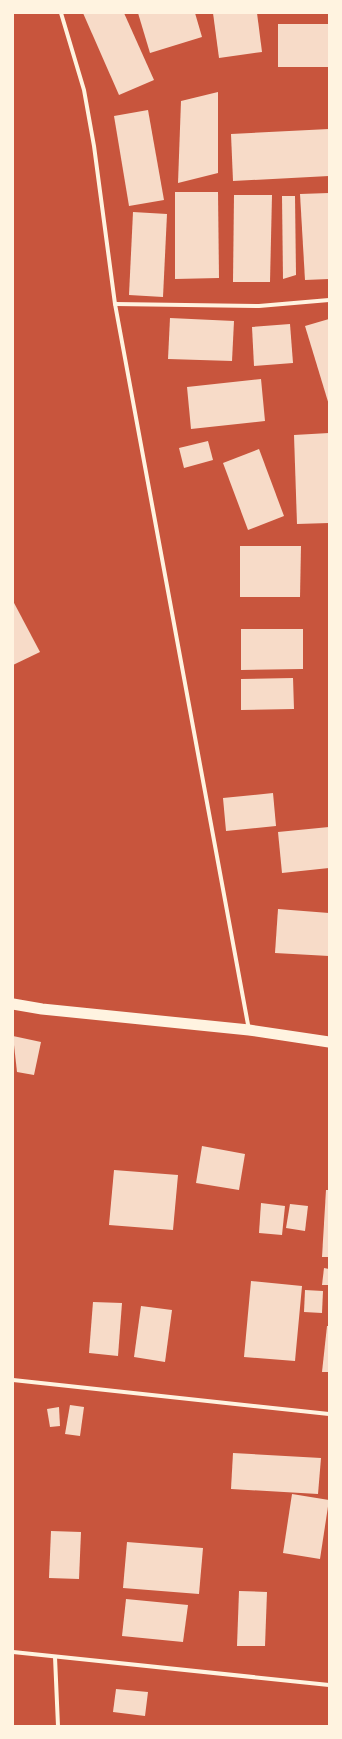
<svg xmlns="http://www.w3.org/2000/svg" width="342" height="1739" viewBox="0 0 342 1739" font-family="'Exo 2',sans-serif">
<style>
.building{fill:#f7dbc8}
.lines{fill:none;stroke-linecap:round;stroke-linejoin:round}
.minor{stroke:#fff3e0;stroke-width:4}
.trunk{stroke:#fff3e0;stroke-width:11}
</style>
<rect width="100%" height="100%" fill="#c8553d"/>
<g class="building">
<polygon points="83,13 124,13 154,80 119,95"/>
<polygon points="138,13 195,13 202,37 150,53"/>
<polygon points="213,13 257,13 262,52 219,58"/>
<rect x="278" y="24" width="51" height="43"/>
<polygon points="218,92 218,173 178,183 181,101"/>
<polygon points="148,110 164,200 129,206 114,116"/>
<polygon points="329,129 329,176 233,181 231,134"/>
<polygon points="175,192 218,192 219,278 175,279"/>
<polygon points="329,193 329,279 305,280 300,194"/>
<polygon points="234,195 272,195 270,282 233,282"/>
<polygon points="282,196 295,196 296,275 283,279"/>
<polygon points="133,212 167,214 163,297 129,295"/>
<polygon points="170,318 234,321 232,361 168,359"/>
<polygon points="329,319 329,405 305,326"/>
<polygon points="290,324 293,363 254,366 252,327"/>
<polygon points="261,379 265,421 191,429 187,387"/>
<polygon points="329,433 329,523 297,524 294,435"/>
<polygon points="208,441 213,460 184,468 179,448"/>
<polygon points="259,449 284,516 248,530 223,463"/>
<polygon points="240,546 301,546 300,597 240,597"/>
<polygon points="13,601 40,652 13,665"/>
<polygon points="241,629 303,629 303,669 241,670"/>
<polygon points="293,678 294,709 241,710 241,679"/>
<polygon points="273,793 276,826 226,831 223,798"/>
<polygon points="329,827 329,868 282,873 278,832"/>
<polygon points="278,909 329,913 329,956 275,953"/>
<polygon points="13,1036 41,1042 34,1075 17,1072"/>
<polygon points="202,1146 245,1154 239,1190 196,1183"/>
<polygon points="114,1170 178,1175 173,1230 109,1225"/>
<polygon points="326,1190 329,1190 329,1257 322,1257"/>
<polygon points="261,1203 285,1206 282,1235 259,1233"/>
<polygon points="290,1204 308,1206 305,1231 286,1228"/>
<polygon points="324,1268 329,1269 329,1285 322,1285"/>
<polygon points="251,1281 302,1286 295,1361 244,1357"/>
<polygon points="305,1290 323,1291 322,1313 304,1312"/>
<polygon points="93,1302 122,1303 118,1356 89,1353"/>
<polygon points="141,1306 172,1310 165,1362 134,1357"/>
<polygon points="327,1326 329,1326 329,1372 322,1372"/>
<polygon points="70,1405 84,1407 80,1436 65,1434"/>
<polygon points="59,1407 60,1426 50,1427 47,1409"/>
<polygon points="233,1453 321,1458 318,1494 231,1489"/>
<polygon points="292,1494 329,1500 320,1559 283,1553"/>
<polygon points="51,1531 81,1532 79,1579 49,1578"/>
<polygon points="127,1542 203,1548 199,1594 123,1588"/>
<polygon points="239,1591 267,1592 265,1646 237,1646"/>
<polygon points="126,1599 188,1605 183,1642 122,1636"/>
<polygon points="116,1689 148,1692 145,1716 113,1712"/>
</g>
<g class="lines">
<g class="minor">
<polyline points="61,13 84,90 94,146 115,304 249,1030"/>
<polyline points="115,304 259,306 329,300"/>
<polyline points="13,1380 329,1414"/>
<polyline points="13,1652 329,1685"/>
<polyline points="55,1657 58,1726"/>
</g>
<polyline class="trunk" points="13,1004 42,1009 249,1030 329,1042"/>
</g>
<rect width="342" height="1739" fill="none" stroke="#fff3e0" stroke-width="28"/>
</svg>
